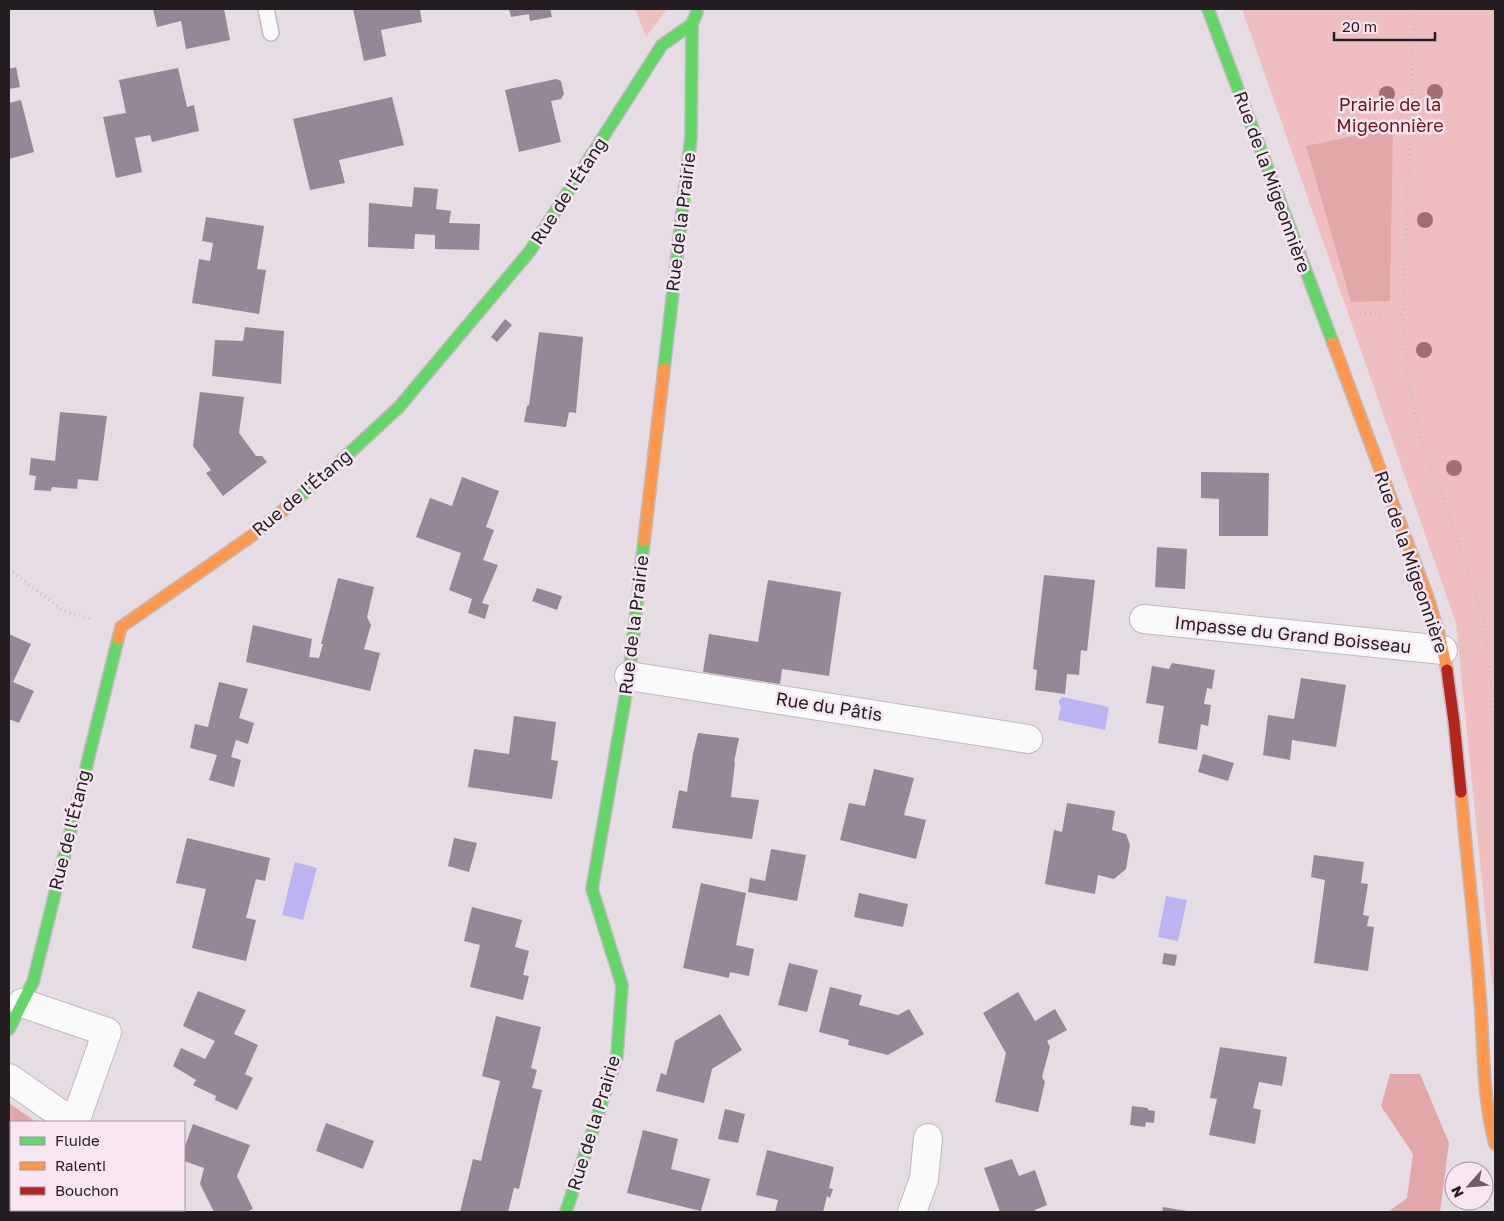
<svg xmlns="http://www.w3.org/2000/svg" width="1504" height="1221" viewBox="0 0 1504 1221" font-family="'Golos Text',sans-serif">
<style>
.green{fill:#efbfc0}
.forest{fill:#e2a7a9}
.water{fill:#beb3f2}
.building{fill:#958798}
.lines{fill:none;stroke-linecap:round;stroke-linejoin:round}
.lane-casing{stroke:#c0b9be;stroke-width:18}
.street-casing{stroke:#c0b9be;stroke-width:30}
.fast-casing{stroke:#c0b9be;stroke-width:14}
.slow-casing{stroke:#c0b9be;stroke-width:14}
.jam-casing{stroke:#c0b9be;stroke-width:14}
.path{stroke:#c3bfc1;stroke-width:3;stroke-dasharray:1 4;stroke-linecap:butt}
.lane{stroke:#fbfafb;stroke-width:15}
.street{stroke:#fbfafb;stroke-width:28}
.fast{stroke:#63d668;stroke-width:11}
.slow{stroke:#ff974d;stroke-width:11}
.jam{stroke:#b3261e;stroke-width:11}
.tree{fill:#a36d74}
.labels{text-anchor:middle;stroke-width:5;stroke-linejoin:round;paint-order:stroke}
.park-label{font-size:18px;fill:#6c121a;stroke:#f8e5f2}
.street-label{font-size:18px;fill:#241d22;stroke:#f8e5f2}
</style>
<rect width="100%" height="100%" fill="#e6dce3"/>
<g class="green">
<polygon points="635,9 667,9 646,37"/>
<polygon points="1242,9 1495,9 1495,1010 1456,623"/>
<polygon points="9,1121 11,1122 11,1210 144,1210 147,1212 9,1212"/>
</g>
<g class="forest">
<polygon points="1393,128 1390,301 1351,302 1306,146"/>
<polygon points="1390,1074 1420,1074 1449,1143 1440,1212 1388,1212 1407,1198 1413,1154 1381,1106"/>
<polygon points="9,1103 36,1122 11,1122 11,1135 9,1137"/>
</g>
<g class="water">
<polygon points="1063,697 1109,707 1105,730 1058,720 1061,707 1059,703 1059,700"/>
<polygon points="295,862 317,868 303,920 282,915"/>
<polygon points="1166,896 1187,900 1178,941 1158,937"/>
</g>
<g class="building">
<polygon points="153,9 224,9 230,40 186,49 181,21 157,27"/>
<polygon points="353,9 418,9 420,10 422,22 381,30 386,56 364,61"/>
<polygon points="509,9 550,9 552,17 530,21 529,14 511,17"/>
<polygon points="16,67 20,87 9,89 9,69"/>
<polygon points="178,68 187,107 194,105 199,131 152,142 150,135 135,138 142,172 116,178 103,117 126,113 119,80"/>
<polygon points="556,79 561,81 564,94 561,99 551,101 561,142 519,152 505,90"/>
<polygon points="392,97 404,145 339,160 345,183 310,190 293,119"/>
<polygon points="21,100 34,152 9,159 9,103"/>
<polygon points="414,187 438,189 436,209 451,211 449,223 480,224 479,250 435,249 435,235 415,234 414,249 368,247 369,203 412,207"/>
<polygon points="206,217 264,226 257,269 266,270 259,314 192,303 199,259 210,261 213,243 202,241"/>
<polygon points="505,319 512,325 497,342 491,337"/>
<polygon points="245,327 284,331 281,384 212,376 215,340 243,341"/>
<polygon points="539,332 583,337 576,413 569,412 566,427 524,422 527,406 529,405"/>
<polygon points="200,392 244,397 239,433 256,456 262,456 267,462 223,496 206,473 211,470 193,446"/>
<polygon points="60,412 107,416 98,481 78,479 77,489 52,487 51,491 34,490 36,476 29,475 31,458 55,461"/>
<polygon points="1201,472 1269,473 1268,536 1219,536 1219,499 1201,498"/>
<polygon points="462,477 499,491 486,527 494,530 483,560 498,565 482,603 489,605 485,619 468,613 472,599 449,590 461,553 416,537 430,498 452,506"/>
<polygon points="1157,547 1187,549 1185,589 1155,587"/>
<polygon points="1044,575 1095,580 1087,651 1081,650 1079,675 1067,674 1065,694 1035,690 1037,670 1033,669"/>
<polygon points="338,578 374,587 367,617 371,625 364,649 380,653 370,691 246,662 253,625 312,639 309,657 319,658 323,644 321,644"/>
<polygon points="768,580 841,592 829,676 782,669 780,684 703,672 709,634 758,642"/>
<polygon points="537,588 562,596 557,610 532,601"/>
<polygon points="9,634 31,644 13,682 34,691 19,723 9,719"/>
<polygon points="1172,663 1215,670 1212,689 1207,688 1204,704 1211,705 1208,726 1201,724 1197,750 1158,743 1164,706 1146,703 1152,666 1169,669"/>
<polygon points="1301,678 1346,685 1336,747 1292,740 1290,760 1263,755 1268,715 1294,719"/>
<polygon points="219,682 248,689 239,718 254,723 248,744 236,740 231,757 241,760 234,787 209,780 217,755 190,748 195,724 208,727"/>
<polygon points="514,716 556,722 551,760 558,761 552,799 468,787 474,749 509,754"/>
<polygon points="698,733 739,738 734,762 735,762 731,797 759,800 752,839 672,828 679,790 687,792 693,754"/>
<polygon points="1203,754 1234,763 1228,781 1198,772"/>
<polygon points="874,769 914,778 904,815 926,820 916,859 840,840 849,803 865,806"/>
<polygon points="1067,803 1115,811 1112,830 1126,834 1130,845 1126,869 1114,879 1098,875 1095,894 1045,884 1054,830 1062,832"/>
<polygon points="187,838 270,858 265,881 256,879 246,918 256,920 246,961 192,948 206,889 176,883"/>
<polygon points="454,838 477,843 469,872 448,866"/>
<polygon points="771,849 806,855 797,901 748,892 750,878 765,881"/>
<polygon points="1314,855 1364,862 1361,883 1368,884 1363,915 1369,916 1367,926 1374,927 1368,971 1314,963 1325,880 1311,877"/>
<polygon points="701,883 746,893 736,945 754,949 749,976 730,972 729,978 683,968"/>
<polygon points="859,893 908,904 903,927 854,917"/>
<polygon points="472,907 522,920 515,947 529,951 523,975 529,976 523,1000 470,987 480,945 464,941"/>
<polygon points="1164,953 1177,955 1175,966 1162,964"/>
<polygon points="789,963 818,970 807,1012 778,1005"/>
<polygon points="830,987 862,995 859,1005 898,1015 909,1009 924,1034 888,1055 848,1045 849,1040 819,1032"/>
<polygon points="198,991 246,1010 234,1034 258,1045 245,1074 253,1078 237,1110 215,1100 216,1096 193,1085 196,1080 173,1066 181,1048 205,1059 215,1041 183,1026"/>
<polygon points="1018,992 1035,1021 1055,1009 1067,1030 1047,1041 1050,1047 1042,1077 1045,1082 1038,1112 995,1102 1006,1053 983,1013"/>
<polygon points="720,1014 742,1050 712,1069 704,1103 656,1091 661,1073 666,1075 675,1041"/>
<polygon points="496,1016 541,1027 531,1068 537,1070 532,1088 542,1090 519,1189 514,1188 508,1212 460,1212 473,1159 481,1161 500,1081 482,1076"/>
<polygon points="1220,1047 1287,1057 1282,1086 1259,1082 1253,1108 1261,1110 1255,1144 1209,1135 1217,1099 1210,1098"/>
<polygon points="1132,1106 1148,1108 1148,1110 1155,1111 1154,1123 1146,1122 1145,1127 1130,1125"/>
<polygon points="725,1109 745,1114 738,1143 718,1139"/>
<polygon points="326,1123 374,1141 363,1169 316,1151"/>
<polygon points="193,1124 250,1145 237,1176 253,1209 246,1212 214,1212 200,1184 204,1168 184,1161 184,1149"/>
<polygon points="643,1130 678,1139 671,1169 710,1179 701,1211 627,1193"/>
<polygon points="767,1150 834,1167 829,1188 833,1189 830,1198 827,1196 823,1212 775,1212 778,1200 756,1195"/>
<polygon points="1012,1159 1019,1176 1035,1170 1047,1205 1035,1210 1035,1212 1000,1212 984,1168"/>
<polygon points="1163,1207 1187,1211 1187,1212 1162,1212"/>
</g>
<g class="lines">
<defs>
<polyline id="lane" points="266,9 271,33"/>
<g id="street">
<polyline points="1144,619 1443,650"/>
<polyline points="629,676 1028,739"/>
<polyline points="22,1003 107,1032 75,1122"/>
<polyline points="9,1078 72,1122"/>
<polyline points="912,1212 924,1179 928,1138"/>
</g>
<g id="fast">
<polyline points="1208,9 1333,343"/>
<polyline points="664,369 691,137 692,24 697,12"/>
<polyline points="292,503 331,470 399,407 530,251 662,45 692,24"/>
<polyline points="9,1029 33,982 118,639"/>
<polyline points="566,1212 617,1056 622,985 592,889 629,676 644,541"/>
</g>
<g id="slow">
<polyline points="1333,343 1428,598 1440,638 1447,670"/>
<polyline points="644,541 664,369"/>
<polyline points="118,639 121,627 253,535 292,503"/>
<path d="M1461,792C1467,860 1475,928 1480,997C1484,1047 1482,1095 1495,1144"/>
</g>
<polyline id="jam" points="1447,670 1454,722 1461,792"/>
</defs>
<use href="#lane" class="lane-casing"/>
<use href="#street" class="street-casing"/>
<use href="#fast" class="fast-casing"/>
<use href="#slow" class="slow-casing"/>
<use href="#jam" class="jam-casing"/>
<g class="path">
<polyline points="1414,9 1403,313 1408,384 1419,432 1473,584 1485,625 1495,732"/>
<polyline points="1355,313 1392,315 1403,313"/>
<polyline points="9,569 64,611 92,619"/>
<polyline points="1484,1182 1490,1174"/>
<polyline points="1475,1212 1477,1201"/>
</g>
<use href="#lane" class="lane"/>
<use href="#street" class="street"/>
<use href="#fast" class="fast"/>
<use href="#slow" class="slow"/>
<use href="#jam" class="jam"/>
</g>
<g class="tree">
<circle cx="1435" cy="92" r="8"/>
<circle cx="1387" cy="94" r="8"/>
<circle cx="1425" cy="220" r="8"/>
<circle cx="1424" cy="350" r="8"/>
<circle cx="1454" cy="468" r="8"/>
</g>
<g class="labels">
<g class="park-label">
<text x="1390" y="111">Prairie de la<tspan x="1390" dy="21">Migeonnière</tspan></text>
</g>
<g class="street-label">
<text transform="translate(1272 182) rotate(70)" y="6">Rue de la Migeonnière</text>
<text transform="translate(569 191) rotate(-57)" y="6">Rue de l'Étang</text>
<text transform="translate(681 222) rotate(-83)" y="6">Rue de la Prairie</text>
<text transform="translate(302 493) rotate(-40)" y="6">Rue de l'Étang</text>
<text transform="translate(1411 562) rotate(71)" y="6">Rue de la Migeonnière</text>
<text transform="translate(634 625) rotate(-83)" y="6">Rue de la Prairie</text>
<text transform="translate(1293 635) rotate(6)" y="6">Impasse du Grand Boisseau</text>
<text transform="translate(829 707) rotate(9)" y="6">Rue du Pâtis</text>
<text transform="translate(70 830) rotate(-76)" y="6">Rue de l'Étang</text>
<text transform="translate(594 1123) rotate(-73)" y="6">Rue de la Prairie</text>
</g>
</g>
<rect width="1504" height="1221" fill="none" stroke="#241d22" stroke-width="20"/>
<rect x="10" y="1121" width="175" height="90" fill="#f8e5f2" stroke="#a3959f"/>
<rect x="20" y="1137" width="25" height="8" fill="#63d668" stroke="#a3959f"/>
<text x="55" y="1146" font-size="15" fill="#241d22">Fluide</text>
<rect x="20" y="1162" width="25" height="8" fill="#ff974d" stroke="#a3959f"/>
<text x="55" y="1171" font-size="15" fill="#241d22">Ralenti</text>
<rect x="20" y="1187" width="25" height="8" fill="#b3261e" stroke="#a3959f"/>
<text x="55" y="1196" font-size="15" fill="#241d22">Bouchon</text>
<g transform="translate(1469 1186) rotate(243)"><circle r="24" fill="#f8e5f2" stroke="#a3959f"/>
<path d="M0-4L9 19L0 12L-9 19Z" fill="#686066"/>
<text y="-8" font-size="14" font-weight="bold" text-anchor="middle" fill="#241d22">N</text>
</g>
<path d="M1334 32v8h101v-8" fill="none" stroke="#241d22" stroke-width="2.5"/>
<text x="1342" y="32" font-size="15" fill="#241d22" stroke="#f8e5f2" stroke-width="4" paint-order="stroke">20 m</text>
</svg>
